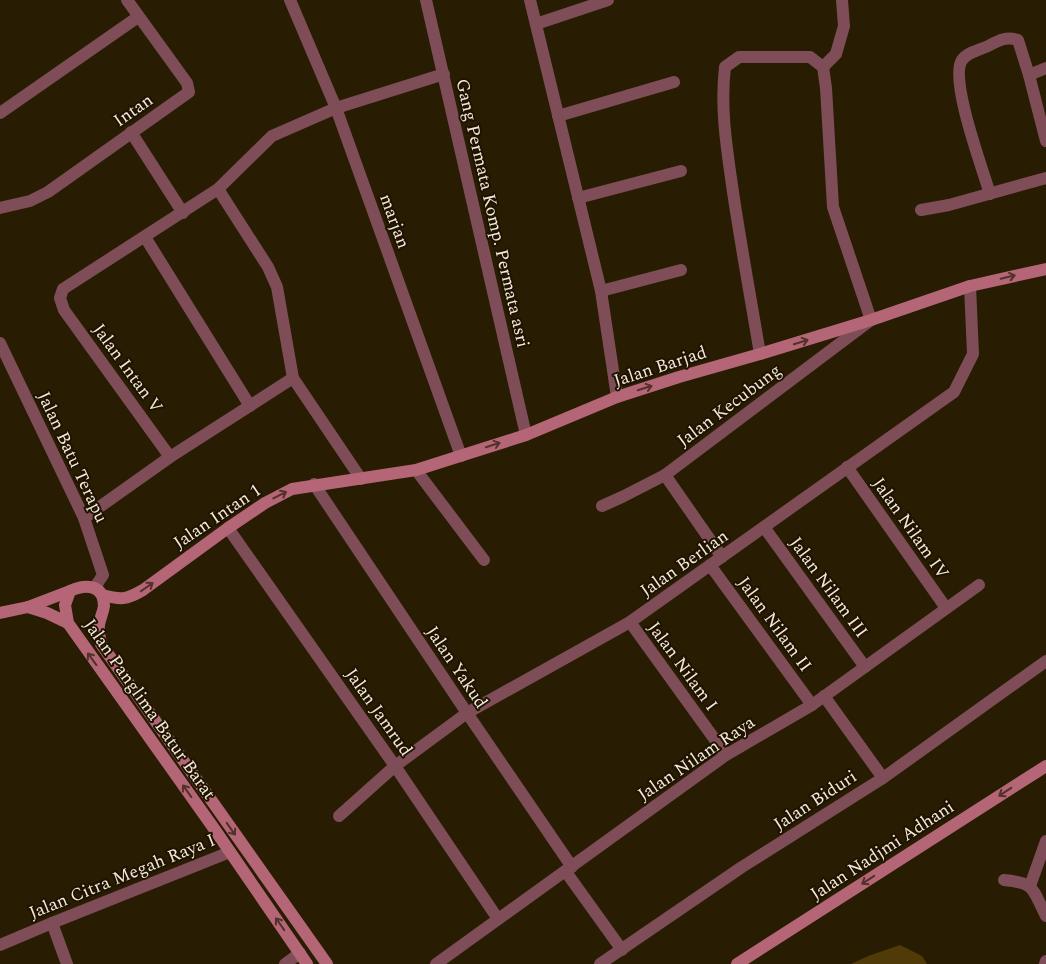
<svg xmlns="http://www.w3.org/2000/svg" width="1046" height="964" viewBox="0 0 1046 964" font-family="Spectral,serif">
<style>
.green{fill:#503a07}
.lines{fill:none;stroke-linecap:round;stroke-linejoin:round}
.street{stroke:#7e4d57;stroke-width:12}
.secondary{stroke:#b46677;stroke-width:12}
.oneway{stroke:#53302a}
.labels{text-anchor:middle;stroke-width:4;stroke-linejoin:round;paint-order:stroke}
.street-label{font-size:18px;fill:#f2e9da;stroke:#1f1300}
</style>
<rect width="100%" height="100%" fill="#281c02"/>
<polygon class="green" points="900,945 922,956 927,964 851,964 868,956"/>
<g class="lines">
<g class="street">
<polyline points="290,0 336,108 461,456"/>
<polyline points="426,0 526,435"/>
<polyline points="530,0 601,291 617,397"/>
<polyline points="536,24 608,0"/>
<polyline points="823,67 836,54 844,26 842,0"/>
<polyline points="1029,75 1046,141"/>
<polyline points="0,113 138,17"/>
<polyline points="558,116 674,82"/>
<polyline points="131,132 183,213"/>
<polyline points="218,189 268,267 277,287 293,378 361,479"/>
<path d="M990,194C983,170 949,79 962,60C967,53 978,50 986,47C998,41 1005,36 1018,40L1029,75L1046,68"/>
<polyline points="578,198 681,171"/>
<polyline points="0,208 30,201 48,192 189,92 187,83 127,0"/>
<polyline points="921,210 949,205 1046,178"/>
<polyline points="145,237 250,406"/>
<polyline points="601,291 681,270"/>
<polyline points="0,343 84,518 103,575 95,587"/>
<polyline points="170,457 64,310 60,298 63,289 218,189 272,136 336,108 444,74"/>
<polyline points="847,467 946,608"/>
<polyline points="416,470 484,560"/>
<polyline points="665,475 722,557"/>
<polyline points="314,484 467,713 572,867"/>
<path d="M602,506L622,497L665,475L871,320L833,207L826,88L823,67L810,57H739L725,67C720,109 727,150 733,192C741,246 751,300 760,354"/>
<polyline points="84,518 170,457 293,378"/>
<polyline points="764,527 865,667"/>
<polyline points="228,528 395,766 498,919"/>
<polyline points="710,565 812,705"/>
<polyline points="630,622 726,755"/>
<polyline points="824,696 883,778"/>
<polyline points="339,816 395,766 467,713 630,622 954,392 973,354 970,286"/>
<polyline points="566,872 622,950"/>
<path d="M1004,880C1036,883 1032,889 1046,916"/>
<polyline points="1030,886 1046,841"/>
<polyline points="52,923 67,964"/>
<polyline points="0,945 52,923 230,852"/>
<polyline points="285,964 300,953"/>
<polyline points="436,964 726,755 812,705 979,585"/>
<polyline points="600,964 742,867 883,778 1046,661"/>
<polyline points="1045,964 1046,961"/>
</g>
<g class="secondary">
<path d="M102,595C121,600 126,600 143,590L228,528L265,503L292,489L416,470L526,435L617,397L679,377L760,354L871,320L970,286L1046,269"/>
<polyline points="28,607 47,613 68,623"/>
<polyline points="0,613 28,607 70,591"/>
<path d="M307,964L215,830L68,623L65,605L70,591C85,584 104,584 104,606C103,613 100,618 99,625C98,632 100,638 101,644L327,964"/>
<polyline points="737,964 1046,766"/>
</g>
</g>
<defs><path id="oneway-shaft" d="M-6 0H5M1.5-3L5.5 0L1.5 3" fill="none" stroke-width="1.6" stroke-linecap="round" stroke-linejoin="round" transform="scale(1.25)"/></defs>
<g class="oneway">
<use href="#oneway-shaft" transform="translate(1008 277) rotate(-13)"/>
<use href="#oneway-shaft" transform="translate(801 342) rotate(-17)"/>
<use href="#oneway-shaft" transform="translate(645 388) rotate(-18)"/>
<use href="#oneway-shaft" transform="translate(493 445) rotate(-18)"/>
<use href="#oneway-shaft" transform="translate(280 495) rotate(-27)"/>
<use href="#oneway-shaft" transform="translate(147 587) rotate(-35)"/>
<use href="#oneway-shaft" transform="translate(92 659) rotate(-126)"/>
<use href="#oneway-shaft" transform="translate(187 791) rotate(-126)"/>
<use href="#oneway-shaft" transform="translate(1005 792) rotate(147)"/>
<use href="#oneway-shaft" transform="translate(231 829) rotate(55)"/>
<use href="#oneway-shaft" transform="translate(868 880) rotate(147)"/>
<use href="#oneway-shaft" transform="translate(280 924) rotate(-125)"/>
</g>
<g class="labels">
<g class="street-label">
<text transform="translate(133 110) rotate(-35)" y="6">Intan</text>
<text transform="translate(493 213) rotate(77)" y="6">Gang Permata Komp. Permata asri</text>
<text transform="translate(395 221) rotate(70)" y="6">marjan</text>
<text transform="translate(660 366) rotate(-18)" y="6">Jalan Barjad</text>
<text transform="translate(128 368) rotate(54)" y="6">Jalan Intan V</text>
<text transform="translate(729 405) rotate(-37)" y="6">Jalan Kecubung</text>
<text transform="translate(73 457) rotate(65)" y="6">Jalan Batu Terapu</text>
<text transform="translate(217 516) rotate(-34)" y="6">Jalan Intan 1</text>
<text transform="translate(911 528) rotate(55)" y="6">Jalan Nilam IV</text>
<text transform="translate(684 563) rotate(-35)" y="6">Jalan Berlian</text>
<text transform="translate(829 587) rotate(54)" y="6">Jalan Nilam III</text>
<text transform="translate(775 624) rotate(54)" y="6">Jalan Nilam II</text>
<text transform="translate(683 666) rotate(54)" y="6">Jalan Nilam I</text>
<text transform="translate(457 667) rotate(56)" y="6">Jalan Yakud</text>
<text transform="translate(150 709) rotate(55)" y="6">Jalan Panglima Batur Barat</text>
<text transform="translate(379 712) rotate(55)" y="6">Jalan Jamrud</text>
<text transform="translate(696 758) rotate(-34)" y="6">Jalan Nilam Raya</text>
<text transform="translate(815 800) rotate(-33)" y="6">Jalan Biduri</text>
<text transform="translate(882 850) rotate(-33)" y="6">Jalan Nadjmi Adhani</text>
<text transform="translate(122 876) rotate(-22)" y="6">Jalan Citra Megah Raya I</text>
</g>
</g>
</svg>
